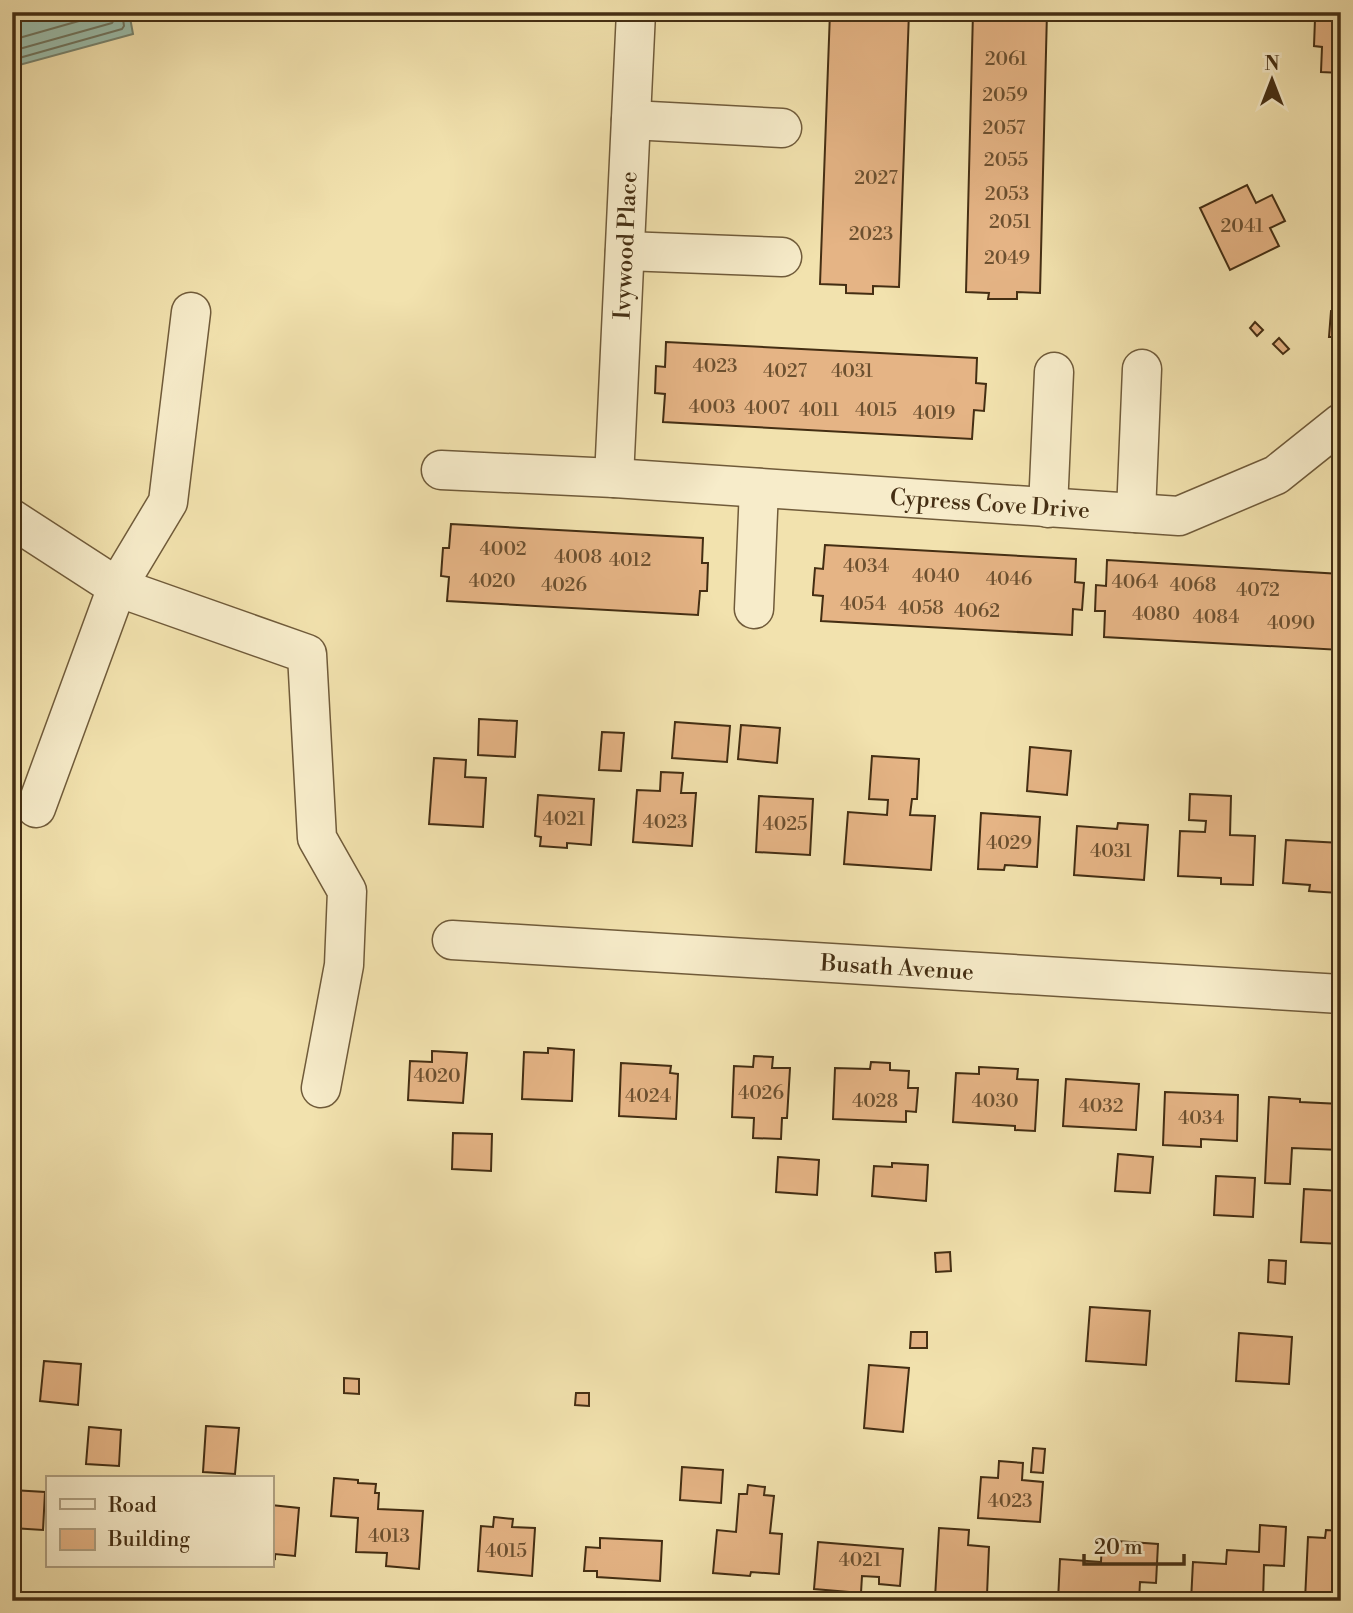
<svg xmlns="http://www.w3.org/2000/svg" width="1353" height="1613" viewBox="0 0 1353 1613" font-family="'Libre Bodoni',serif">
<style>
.water{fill:#9bbeac;stroke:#78846f;stroke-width:2}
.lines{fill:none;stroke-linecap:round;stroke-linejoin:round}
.shore{stroke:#707660;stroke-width:2}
.building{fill:#e5b485;stroke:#442e13;stroke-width:2}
.minor-casing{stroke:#705b3a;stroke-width:41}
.minor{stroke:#f7ecca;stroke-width:38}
.labels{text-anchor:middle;stroke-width:5;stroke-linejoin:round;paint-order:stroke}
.number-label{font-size:19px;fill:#6c5030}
.street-label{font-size:23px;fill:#442e13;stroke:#f7ecca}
</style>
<rect width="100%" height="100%" fill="#f2e2ae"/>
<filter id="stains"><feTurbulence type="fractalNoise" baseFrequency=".00286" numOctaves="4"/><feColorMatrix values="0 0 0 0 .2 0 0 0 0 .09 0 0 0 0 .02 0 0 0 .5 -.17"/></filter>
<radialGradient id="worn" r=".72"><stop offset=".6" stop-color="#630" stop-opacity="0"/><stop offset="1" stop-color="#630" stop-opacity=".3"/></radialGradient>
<polygon class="water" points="12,12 129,12 133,34 12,67"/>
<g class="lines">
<g class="shore">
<polyline points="12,40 100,15 103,12"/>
<polyline points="12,51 112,23 114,20 113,12"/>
<polyline points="12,60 122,29 124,26 122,12"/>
</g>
</g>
<g class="building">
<polygon points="830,12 909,12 899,287 873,286 873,294 846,293 846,285 820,284"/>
<polygon points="973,12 1047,12 1040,293 1017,292 1017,299 988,299 989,293 966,292"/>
<polygon points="1323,12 1341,12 1341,73 1321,72 1322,47 1314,46 1315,19 1322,19"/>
<polygon points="1339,155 1341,155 1341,181 1337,180"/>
<polygon points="1247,185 1256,203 1272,195 1285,221 1270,228 1279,246 1230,270 1200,208"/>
<polygon points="1341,298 1341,353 1338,353 1339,337 1329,337 1331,311 1340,312"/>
<polygon points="1255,322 1263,330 1257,336 1250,328"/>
<polygon points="1279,338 1289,349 1283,354 1273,344"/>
<polygon points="666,342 977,358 976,383 986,384 984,411 974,410 972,439 663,422 665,394 655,393 656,366 665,367"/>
<polygon points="451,524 703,538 702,563 708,563 707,591 700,591 698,615 447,601 449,577 441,576 443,548 449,548"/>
<polygon points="825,545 1076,559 1075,582 1084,583 1082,610 1073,609 1072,635 821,621 823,596 813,595 813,593 815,568 823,569"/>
<polygon points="1107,560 1341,574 1341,650 1104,637 1105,611 1095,611 1096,585 1106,586"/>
<polygon points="479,719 517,721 515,757 478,755"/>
<polygon points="675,722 730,726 727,762 672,758"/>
<polygon points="741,725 780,728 777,763 738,759"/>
<polygon points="602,732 624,733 621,771 599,770"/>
<polygon points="1030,747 1071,751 1067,795 1027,791"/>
<polygon points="872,756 919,759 917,799 912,799 910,815 935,816 931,870 844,864 848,812 887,815 888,800 869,799"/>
<polygon points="434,758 466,760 465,777 486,778 483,827 429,824"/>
<polygon points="661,772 683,773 681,793 696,793 692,846 633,842 637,790 660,791"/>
<polygon points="1190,794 1231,796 1230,835 1255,836 1253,885 1221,884 1221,878 1178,876 1180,831 1205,832 1206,821 1189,820"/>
<polygon points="538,795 594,799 591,845 567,843 567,848 540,846 541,837 535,836"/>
<polygon points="759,796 813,799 810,855 756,852"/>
<polygon points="981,813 1040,817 1037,867 1005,865 1004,870 978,869"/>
<polygon points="1118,823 1148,825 1144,880 1074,875 1077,826 1117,829"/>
<polygon points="1286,840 1341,843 1338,893 1309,891 1310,885 1283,883"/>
<polygon points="548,1048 574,1050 572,1101 522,1099 524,1052 548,1053"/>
<polygon points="432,1051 467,1053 463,1103 408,1100 410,1061 432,1062"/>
<polygon points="754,1056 773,1057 772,1068 790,1068 787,1118 782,1118 781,1139 753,1138 754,1118 732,1117 734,1066 753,1067"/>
<polygon points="871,1062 890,1063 890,1070 909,1071 908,1088 918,1088 916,1112 906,1111 906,1122 833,1119 835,1068 870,1069"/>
<polygon points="621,1063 671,1066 670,1073 678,1074 676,1119 619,1116"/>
<polygon points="979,1067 1018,1069 1017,1079 1038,1080 1035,1131 1015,1130 1015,1126 953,1122 956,1073 979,1074"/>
<polygon points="1066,1079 1139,1084 1136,1130 1063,1126"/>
<polygon points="1165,1092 1238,1095 1237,1141 1201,1139 1201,1147 1163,1145"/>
<polygon points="1269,1097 1300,1099 1300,1102 1341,1104 1340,1150 1292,1148 1290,1184 1265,1183"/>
<polygon points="453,1133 492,1134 491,1171 452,1169"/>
<polygon points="1118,1154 1153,1157 1150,1193 1115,1191"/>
<polygon points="778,1157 819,1160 817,1195 776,1192"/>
<polygon points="892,1163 928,1165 926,1201 872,1196 874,1166 892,1167"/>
<polygon points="1216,1176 1255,1178 1253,1217 1214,1215"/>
<polygon points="1304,1189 1341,1191 1341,1244 1301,1242"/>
<polygon points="950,1252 951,1271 936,1272 935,1253"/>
<polygon points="1269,1260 1286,1261 1285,1284 1268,1282"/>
<polygon points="1090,1307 1150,1311 1146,1365 1086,1361"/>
<polygon points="911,1332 927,1332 927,1348 910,1348"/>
<polygon points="1239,1333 1292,1337 1289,1384 1236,1381"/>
<polygon points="44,1361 81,1364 78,1405 40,1401"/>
<polygon points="869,1365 909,1368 903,1432 864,1428"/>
<polygon points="344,1378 359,1379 359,1394 344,1393"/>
<polygon points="576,1393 589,1393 589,1406 575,1405"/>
<polygon points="206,1426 239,1428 235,1474 203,1472"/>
<polygon points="89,1427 121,1430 119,1466 86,1464"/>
<polygon points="1033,1448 1045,1449 1043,1473 1031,1472"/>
<polygon points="999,1461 1023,1463 1022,1480 1043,1482 1040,1522 978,1518 981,1477 998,1478"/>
<polygon points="682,1467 723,1470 721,1503 680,1500"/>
<polygon points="334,1478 358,1480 358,1483 376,1484 375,1493 379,1493 378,1509 423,1511 419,1569 386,1566 387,1553 356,1552 358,1518 331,1516"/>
<polygon points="748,1485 765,1487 764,1495 774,1496 770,1533 782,1534 779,1574 751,1572 750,1576 713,1573 717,1530 736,1532 739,1494 747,1494"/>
<polygon points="12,1490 45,1492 43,1530 12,1528"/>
<polygon points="271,1505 299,1508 295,1556 275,1554 275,1559 271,1558"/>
<polygon points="494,1517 513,1519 512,1527 535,1528 532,1576 478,1571 481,1526 493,1527"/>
<polygon points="1260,1525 1286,1527 1284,1566 1264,1565 1263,1601 1191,1601 1193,1562 1226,1564 1227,1550 1259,1552"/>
<polygon points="939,1528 969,1530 968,1545 989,1547 987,1595 961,1593 960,1599 935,1598"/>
<polygon points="1326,1530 1341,1531 1341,1593 1329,1592 1328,1601 1305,1600 1308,1537 1325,1538"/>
<polygon points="600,1538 662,1541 660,1581 597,1577 597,1571 584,1571 586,1547 600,1548"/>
<polygon points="1102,1540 1158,1544 1156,1583 1140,1582 1139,1601 1058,1601 1060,1559 1101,1562"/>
<polygon points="818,1542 903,1549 900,1586 879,1584 879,1577 862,1576 861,1593 814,1589"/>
</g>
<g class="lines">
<defs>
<g id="minor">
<polyline points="631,120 782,128"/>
<polyline points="625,251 782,257"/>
<polyline points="191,312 168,502 117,587 307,654 317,838 347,891 344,965 321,1088"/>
<path id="s1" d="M441,470L614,478L1179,516L1276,475L1341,423"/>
<path id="s2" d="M614,478L636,12"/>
<polyline points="1048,508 1054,372"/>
<polyline points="1136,513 1142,369"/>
<polyline points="12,519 117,587 36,808"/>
<polyline points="754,609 759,488"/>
<path id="s3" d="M452,940L1341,994"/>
</g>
</defs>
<use href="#minor" class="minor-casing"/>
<use href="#minor" class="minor"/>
</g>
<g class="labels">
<g class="number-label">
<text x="1006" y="65">2061</text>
<text x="1005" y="101">2059</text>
<text x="1004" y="134">2057</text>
<text x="1006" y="166">2055</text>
<text x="876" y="184">2027</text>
<text x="1007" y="200">2053</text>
<text x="1010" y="228">2051</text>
<text x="1242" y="232">2041</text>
<text x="871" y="240">2023</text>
<text x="1007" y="264">2049</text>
<text x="715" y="372">4023</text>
<text x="785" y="377">4027</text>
<text x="852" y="377">4031</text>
<text x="712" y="413">4003</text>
<text x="767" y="414">4007</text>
<text x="819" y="416">4011</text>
<text x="876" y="416">4015</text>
<text x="934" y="419">4019</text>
<text x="503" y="555">4002</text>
<text x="578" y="563">4008</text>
<text x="630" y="566">4012</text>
<text x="866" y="572">4034</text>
<text x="936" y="582">4040</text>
<text x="1009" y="585">4046</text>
<text x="492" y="587">4020</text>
<text x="1135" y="588">4064</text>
<text x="564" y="591">4026</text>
<text x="1193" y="591">4068</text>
<text x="1258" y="596">4072</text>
<text x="863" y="610">4054</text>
<text x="921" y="614">4058</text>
<text x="977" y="617">4062</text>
<text x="1156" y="620">4080</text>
<text x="1216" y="623">4084</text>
<text x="1291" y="629">4090</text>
<text x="564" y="825">4021</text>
<text x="665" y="828">4023</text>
<text x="785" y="830">4025</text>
<text x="1009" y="849">4029</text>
<text x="1111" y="857">4031</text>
<text x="437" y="1082">4020</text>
<text x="761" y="1099">4026</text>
<text x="648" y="1102">4024</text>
<text x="875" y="1107">4028</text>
<text x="995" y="1107">4030</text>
<text x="1101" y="1112">4032</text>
<text x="1201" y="1124">4034</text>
<text x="1010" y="1507">4023</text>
<text x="389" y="1542">4013</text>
<text x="506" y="1557">4015</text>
<text x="860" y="1566">4021</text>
</g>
<g class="street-label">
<text dy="8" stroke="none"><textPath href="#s2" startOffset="233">Ivywood Place</textPath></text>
<text dy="8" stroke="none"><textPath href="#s1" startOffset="550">Cypress Cove Drive</textPath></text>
<text dy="8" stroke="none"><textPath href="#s3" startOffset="446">Busath Avenue</textPath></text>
</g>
</g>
<rect width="1353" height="1613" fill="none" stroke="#f2e2ae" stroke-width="42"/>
<rect x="14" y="14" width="1325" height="1585" fill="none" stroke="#442e13" stroke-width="3.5"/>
<rect x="21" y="21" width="1311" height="1571" fill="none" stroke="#442e13" stroke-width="2"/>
<rect x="46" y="1476" width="228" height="91" fill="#f7ecca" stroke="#afa081" stroke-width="2"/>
<rect x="60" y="1499" width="35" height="10" fill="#f7ecca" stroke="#afa081" stroke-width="2"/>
<text x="108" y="1512" font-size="21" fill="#442e13">Road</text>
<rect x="60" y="1529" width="35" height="21" fill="#e5b485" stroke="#afa081" stroke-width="2"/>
<text x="108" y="1546" font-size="21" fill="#442e13">Building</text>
<g transform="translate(1272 80)" stroke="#f7ecca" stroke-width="5" paint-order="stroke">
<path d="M0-5L12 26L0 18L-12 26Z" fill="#442e13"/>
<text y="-10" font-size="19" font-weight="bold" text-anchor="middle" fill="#442e13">N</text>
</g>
<path d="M1084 1554v10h100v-10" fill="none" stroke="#442e13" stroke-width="3.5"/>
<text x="1094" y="1554" font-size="21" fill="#442e13" stroke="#f7ecca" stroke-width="5" paint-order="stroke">20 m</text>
<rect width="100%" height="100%" filter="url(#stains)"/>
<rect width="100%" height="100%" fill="url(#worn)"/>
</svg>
